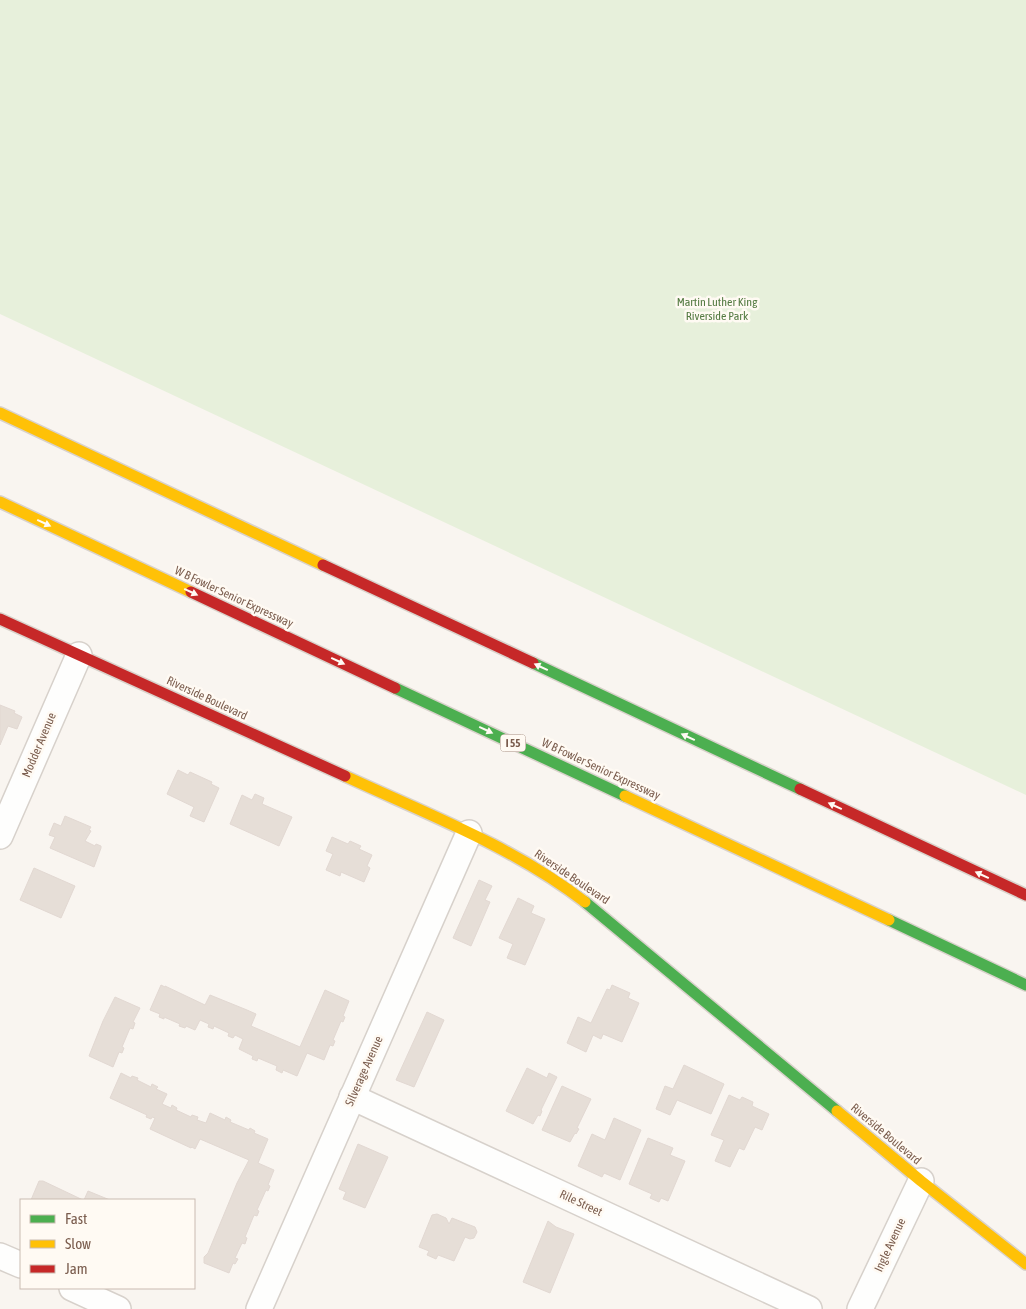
<svg xmlns="http://www.w3.org/2000/svg" width="1026" height="1309" viewBox="0 0 1026 1309" font-family="'Asap Condensed',sans-serif">
<style>
.green{fill:#e7f0db}
.building{fill:#e6ded7;stroke:#e2d8d2}
.lines{fill:none;stroke-linecap:round;stroke-linejoin:round}
.street-casing{stroke:#d7d1cb;stroke-width:28}
.fast-casing{stroke:#d9d2cb;stroke-width:14}
.slow-casing{stroke:#d9d2cb;stroke-width:14}
.jam-casing{stroke:#d9d2cb;stroke-width:14}
.street{stroke:#fefefd;stroke-width:25}
.fast{stroke:#4caf50;stroke-width:11}
.slow{stroke:#ffc107;stroke-width:11}
.jam{stroke:#c62828;stroke-width:11}
.oneway{fill:#fffaf3}
.labels{text-anchor:middle;stroke-width:5;stroke-linejoin:round;paint-order:stroke}
.shield{fill:#fffaf3;stroke:#a28b7f;stroke-width:1}
.shield-label{font-size:11px;font-weight:bold;fill:#7a5c4d}
.park-label{font-size:12px;fill:#537a41;stroke:#fffaf3}
.street-label{font-size:12px;fill:#7a5c4d;stroke:#fffaf3}
</style>
<rect width="100%" height="100%" fill="#f9f5f0"/>
<polygon class="green" points="0,0 1026,0 1026,795 0,314"/>
<g class="building">
<polygon points="0,705 15,711 14,713 22,717 17,729 8,726 0,745"/>
<polygon points="178,770 188,775 190,772 212,782 211,784 219,788 204,822 190,816 194,807 167,794"/>
<polygon points="255,794 264,798 262,804 292,817 279,846 230,824 242,795 252,800"/>
<polygon points="65,816 91,827 89,830 91,831 85,841 95,846 96,844 101,846 101,848 94,867 50,848 55,837 49,835 54,823 61,826"/>
<polygon points="332,837 348,844 350,841 361,846 359,849 372,855 367,866 370,868 364,882 341,872 340,876 326,870 333,854 326,851"/>
<polygon points="34,868 75,886 61,918 20,900"/>
<polygon points="479,880 492,886 485,900 490,902 471,946 453,938"/>
<polygon points="518,898 534,906 531,913 545,919 525,965 507,958 513,944 499,938"/>
<polygon points="161,985 165,987 165,986 205,1005 210,995 247,1010 256,1014 251,1026 300,1047 325,990 349,1001 343,1016 345,1017 343,1022 341,1021 333,1040 335,1041 333,1046 330,1045 324,1060 307,1053 297,1076 283,1070 282,1073 276,1070 277,1066 258,1058 257,1061 252,1059 253,1056 239,1049 243,1039 235,1035 233,1038 228,1036 229,1033 214,1026 213,1029 208,1027 209,1024 200,1020 195,1030 186,1026 185,1028 179,1026 180,1024 164,1017 164,1019 159,1017 160,1014 150,1010"/>
<polygon points="612,985 630,993 628,998 639,1003 622,1042 603,1034 601,1039 593,1035 586,1052 567,1043 578,1017 591,1023 607,989 610,990"/>
<polygon points="115,997 140,1008 133,1022 135,1023 133,1029 130,1028 122,1047 124,1048 122,1053 119,1052 113,1067 89,1056 103,1021"/>
<polygon points="427,1012 444,1020 414,1087 396,1080"/>
<polygon points="684,1065 724,1084 711,1114 677,1100 670,1115 656,1109 665,1086 673,1089"/>
<polygon points="527,1068 547,1078 549,1073 557,1077 541,1110 542,1111 540,1116 538,1115 533,1124 506,1111"/>
<polygon points="121,1073 131,1078 132,1076 138,1078 137,1080 151,1087 152,1084 158,1087 156,1089 167,1094 162,1104 171,1108 172,1105 177,1108 176,1110 191,1117 192,1115 198,1117 197,1120 206,1123 210,1113 225,1120 226,1117 231,1120 230,1122 249,1130 250,1128 255,1131 254,1133 268,1139 258,1163 274,1170 268,1185 270,1186 268,1191 266,1190 257,1210 259,1211 257,1216 254,1215 245,1237 247,1238 245,1244 242,1243 235,1258 238,1259 235,1264 233,1263 229,1273 204,1263 204,1257 208,1253 237,1183 249,1160 200,1139 195,1149 192,1147 191,1148 150,1129 155,1118 152,1117 151,1119 146,1117 147,1115 110,1098"/>
<polygon points="562,1086 591,1099 577,1128 579,1129 576,1134 575,1133 570,1142 542,1130"/>
<polygon points="729,1095 740,1100 742,1097 753,1102 752,1106 769,1114 762,1130 755,1127 744,1150 739,1148 730,1167 715,1161 724,1140 711,1135"/>
<polygon points="614,1118 641,1130 620,1180 604,1173 602,1177 578,1166 592,1134 605,1140"/>
<polygon points="648,1138 673,1148 670,1155 685,1161 668,1201 661,1198 659,1202 650,1198 652,1194 629,1184"/>
<polygon points="358,1144 388,1157 365,1208 343,1199 346,1192 339,1189"/>
<polygon points="39,1181 43,1181 83,1200 31,1200"/>
<polygon points="88,1191 110,1200 84,1200"/>
<polygon points="437,1214 446,1218 449,1224 452,1218 475,1227 477,1232 474,1238 470,1239 465,1237 454,1261 438,1255 436,1259 427,1255 429,1251 419,1247 432,1215"/>
<polygon points="548,1221 556,1227 574,1234 550,1293 523,1282"/>
</g>
<g class="lines">
<defs>
<g id="street">
<polyline points="0,836 79,655"/>
<polyline points="352,1097 809,1309"/>
<polyline points="0,1256 21,1265"/>
<polyline points="72,1288 118,1309"/>
<polyline points="259,1309 469,833"/>
<polyline points="860,1309 921,1181"/>
</g>
<g id="fast">
<polyline points="533,663 800,789"/>
<polyline points="395,688 625,796"/>
<polyline points="585,902 837,1111"/>
<polyline points="889,920 1026,985"/>
</g>
<g id="slow">
<polyline points="0,413 323,565"/>
<polyline points="0,502 191,592"/>
<path d="M345,776C427,814 514,847 585,902"/>
<polyline points="625,796 889,920"/>
<polyline points="837,1111 921,1181 1026,1264"/>
</g>
<g id="jam">
<polyline points="323,565 533,663"/>
<polyline points="191,592 395,688"/>
<polyline points="0,619 345,776"/>
<polyline points="800,789 1026,895"/>
</g>
</defs>
<use href="#street" class="street-casing"/>
<use href="#fast" class="fast-casing"/>
<use href="#slow" class="slow-casing"/>
<use href="#jam" class="jam-casing"/>
<use href="#street" class="street"/>
<use href="#fast" class="fast"/>
<use href="#slow" class="slow"/>
<use href="#jam" class="jam"/>
</g>
<defs><path id="oneway-solid" d="M-6-.8H1V-3.2L6.5 0L1 3.2V.8H-6Z" transform="scale(1.25)"/></defs>
<g class="oneway">
<use href="#oneway-solid" transform="translate(44 523) rotate(25)"/>
<use href="#oneway-solid" transform="translate(191 592) rotate(25)"/>
<use href="#oneway-solid" transform="translate(338 661) rotate(25)"/>
<use href="#oneway-solid" transform="translate(541 667) rotate(-155)"/>
<use href="#oneway-solid" transform="translate(486 730) rotate(25)"/>
<use href="#oneway-solid" transform="translate(688 737) rotate(-155)"/>
<use href="#oneway-solid" transform="translate(835 806) rotate(-155)"/>
<use href="#oneway-solid" transform="translate(982 875) rotate(-155)"/>
</g>
<g class="labels">
<rect class="shield" x="500.5" y="734.5" width="25" height="17" rx="4"/>
<g class="shield-label">
<text x="513" y="747">I 55</text>
</g>
<g class="park-label">
<text x="717" y="306">Martin Luther King<tspan x="717" dy="14">Riverside Park</tspan></text>
</g>
<g class="street-label">
<text transform="translate(234 597) rotate(25)" y="4">W B Fowler Senior Expressway</text>
<text transform="translate(207 698) rotate(25)" y="4">Riverside Boulevard</text>
<text transform="translate(39 745) rotate(-67)" y="4">Modder Avenue</text>
<text transform="translate(601 769) rotate(25)" y="4">W B Fowler Senior Expressway</text>
<text transform="translate(572 877) rotate(34)" y="4">Riverside Boulevard</text>
<text transform="translate(364 1071) rotate(-66)" y="4">Silverage Avenue</text>
<text transform="translate(886 1134) rotate(40)" y="4">Riverside Boulevard</text>
<text transform="translate(581 1203) rotate(25)" y="4">Rile Street</text>
<text transform="translate(890 1245) rotate(-65)" y="4">Ingle Avenue</text>
</g>
</g>
<rect x="20" y="1199" width="175" height="90" fill="#fffaf3" stroke="#cabbb1"/>
<rect x="30" y="1215" width="25" height="8" fill="#4caf50" stroke="#cabbb1"/>
<text x="65" y="1224" font-size="15" fill="#7a5c4d">Fast</text>
<rect x="30" y="1240" width="25" height="8" fill="#ffc107" stroke="#cabbb1"/>
<text x="65" y="1249" font-size="15" fill="#7a5c4d">Slow</text>
<rect x="30" y="1265" width="25" height="8" fill="#c62828" stroke="#cabbb1"/>
<text x="65" y="1274" font-size="15" fill="#7a5c4d">Jam</text>
</svg>
